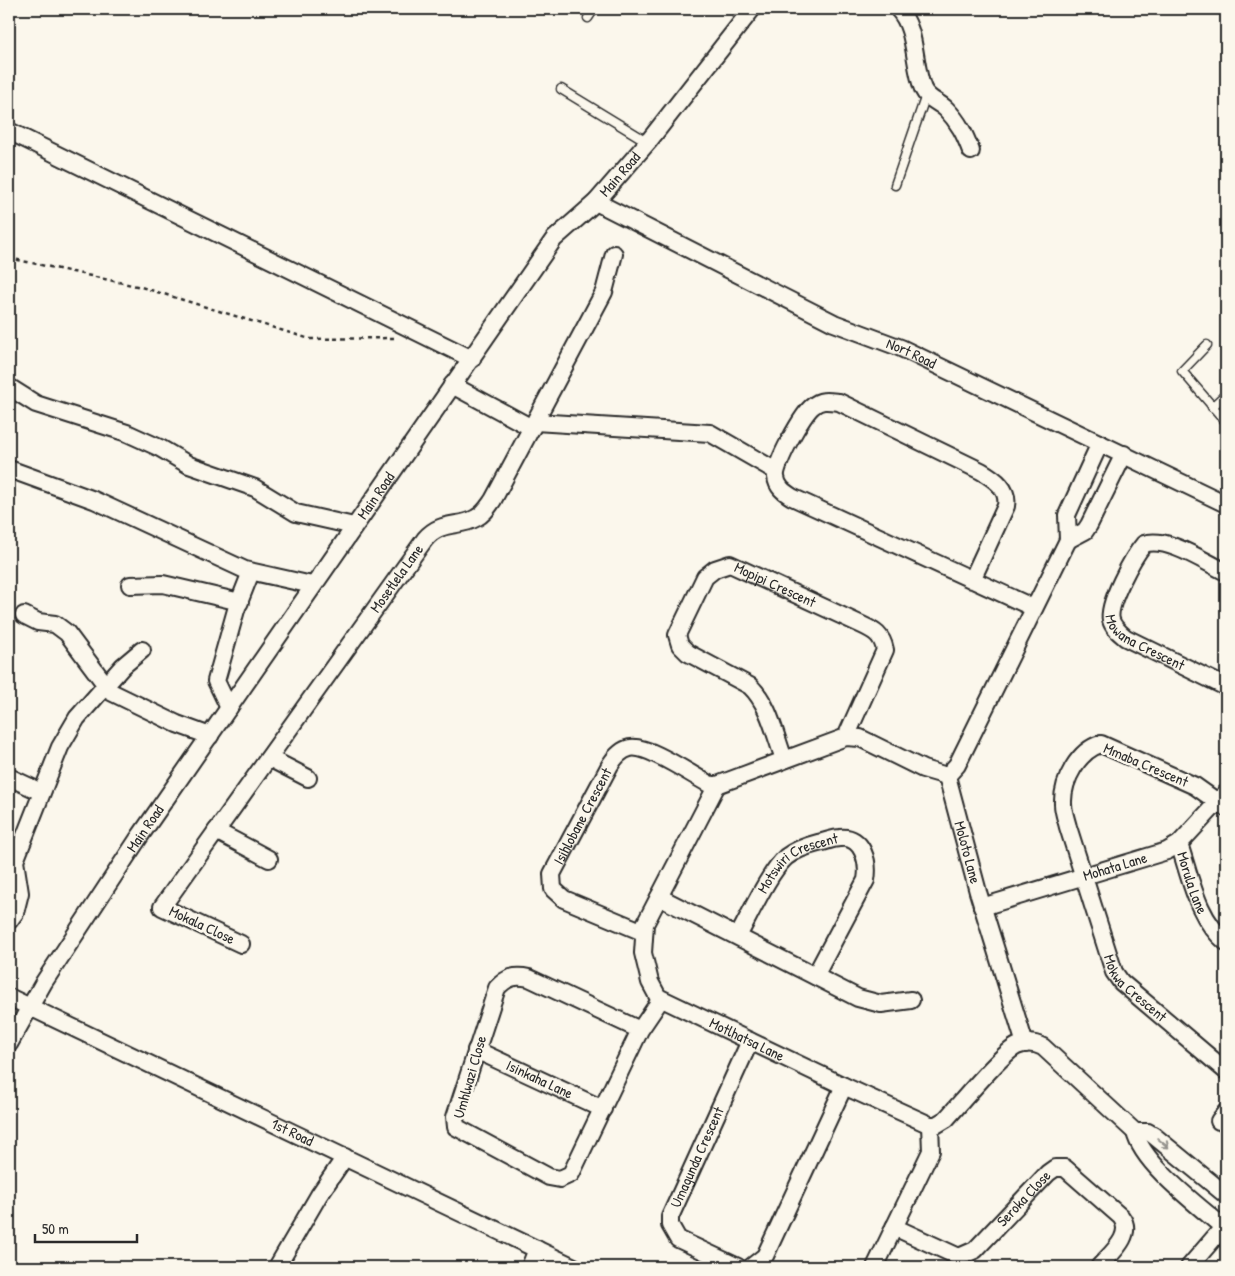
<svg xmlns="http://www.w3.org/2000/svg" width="1235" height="1276" viewBox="0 0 1235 1276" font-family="'Patrick Hand',sans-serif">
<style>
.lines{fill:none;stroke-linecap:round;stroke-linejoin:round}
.service-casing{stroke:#2b2b2b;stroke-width:11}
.minor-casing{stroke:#2b2b2b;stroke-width:20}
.path{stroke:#2b2b2b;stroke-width:2.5;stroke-dasharray:4 4;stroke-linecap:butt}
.service{stroke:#fbf7ec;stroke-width:8}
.minor{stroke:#fbf7ec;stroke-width:16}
.oneway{stroke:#93918c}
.labels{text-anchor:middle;stroke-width:5;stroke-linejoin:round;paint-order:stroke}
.street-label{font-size:15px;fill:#2b2b2b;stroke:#fbf7ec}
</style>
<rect width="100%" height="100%" fill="#fbf7ec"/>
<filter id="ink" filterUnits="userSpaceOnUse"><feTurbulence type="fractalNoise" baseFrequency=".02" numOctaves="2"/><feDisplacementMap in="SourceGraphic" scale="10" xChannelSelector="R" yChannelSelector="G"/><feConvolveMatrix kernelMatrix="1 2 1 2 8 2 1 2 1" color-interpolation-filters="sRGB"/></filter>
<g filter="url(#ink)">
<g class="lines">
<defs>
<g id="service">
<polyline points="588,18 594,9"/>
<polyline points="561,89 648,142"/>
<polyline points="895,185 926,95"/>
<polyline points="1207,345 1182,371 1226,422"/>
<polyline points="1212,407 1226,394"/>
</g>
<g id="minor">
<path d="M898,9C917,28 913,65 923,89C928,100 938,101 946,109C959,122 965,135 971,151"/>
<polyline points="9,131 472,359"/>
<path id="s1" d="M596,202L834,323L901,348L1226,504"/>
<polyline points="452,385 532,428"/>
<polyline points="9,387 36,404 127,433 160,448 189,465 255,488 296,513 354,526"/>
<polyline points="535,422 710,433 776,471"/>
<polyline points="9,469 94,500 245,570 312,585"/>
<polyline points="1068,540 1085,531 1089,525 1124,454"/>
<polyline points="1068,540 1067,515 1100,443"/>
<path id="s2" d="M1226,572C1205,562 1167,536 1144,544C1133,557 1107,604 1111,620C1113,628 1120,633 1126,638L1226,687"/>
<path d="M972,580L1006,506C1009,489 995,479 981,471L839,402C829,401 821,399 813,406C803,413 774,465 776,477C777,487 784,492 792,497L1034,608"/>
<polyline points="130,585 163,584 240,602"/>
<polyline points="24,615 38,622 55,624 67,633 111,692 177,724 210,736"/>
<polyline points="229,708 216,681 236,610 251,572"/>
<polyline points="269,758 308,778"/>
<path id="s3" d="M784,759C775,735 769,704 750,686L688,653L680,645L677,635L705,577L715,569L730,564L862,625C875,631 882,635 885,650L846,737"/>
<path id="s4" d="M947,776L978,892L1025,1044"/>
<polyline points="947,776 957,765 1068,540"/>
<polyline points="9,777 41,792"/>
<path id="s5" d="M717,785L645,924L643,953L650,982L658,997L844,1086L930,1125H936L946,1119C959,1105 1003,1052 1017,1046C1026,1042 1035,1043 1043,1047L1135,1132"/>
<polyline points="717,785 846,737 860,738 923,769 947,776"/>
<path id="s6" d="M1226,808L1195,786L1101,744C1079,750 1062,780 1063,804C1063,811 1066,819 1068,827L1114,972L1121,982L1226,1071"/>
<polyline points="216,831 269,859"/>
<path id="s7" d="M1179,844C1191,879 1197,918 1226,942"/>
<polyline points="659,897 858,998 881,1004 911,1000"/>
<path id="s8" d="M982,907L1167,851L1179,844L1226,793"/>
<polyline points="9,921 15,913 20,893 15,861 60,747 77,718 123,666 142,650"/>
<path id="s9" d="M643,932L564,899L553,889L552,874L610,765C615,757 621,750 630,748C648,744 693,776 711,785H717"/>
<path id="s10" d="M738,936C750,915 769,872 786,857C795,850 806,846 818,843C825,842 833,838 840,838C863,835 869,863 866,880L815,976"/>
<path id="s11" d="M241,944L162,907L425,539C441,520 459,528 476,518C484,514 488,507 493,500L604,292L614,254"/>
<path id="s12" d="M9,997L574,1267"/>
<path d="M640,1030L529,978C515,975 507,977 497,988L455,1117L456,1127L549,1177L560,1179L571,1174L640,1030L661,999"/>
<path id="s13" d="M9,1044L44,982L140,836L554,239L596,202L648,142L752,9"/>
<path id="s14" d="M476,1050L603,1109"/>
<polyline points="1219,1121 1226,1112"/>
<path d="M1135,1132C1142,1164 1198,1205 1223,1227"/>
<polyline points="1135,1132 1148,1132 1153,1135 1226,1195"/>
<path id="s15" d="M894,1227L959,1257L975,1250L1048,1173L1055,1168H1065L1121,1217C1135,1235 1110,1254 1099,1267"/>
<polyline points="277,1267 319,1195 345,1157"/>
<polyline points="530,1267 537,1249"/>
<path id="s16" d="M738,1267L678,1239L670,1225V1217L750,1041"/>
<polyline points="751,1267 765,1256 844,1086"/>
<polyline points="875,1267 931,1151 930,1125"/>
<polyline points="1189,1267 1226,1224"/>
</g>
</defs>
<use href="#service" class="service-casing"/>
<use href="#minor" class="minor-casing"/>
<polyline class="path" points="9,258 141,287 310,339 394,338"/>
<use href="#service" class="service"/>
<use href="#minor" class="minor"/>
</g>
<defs><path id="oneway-shaft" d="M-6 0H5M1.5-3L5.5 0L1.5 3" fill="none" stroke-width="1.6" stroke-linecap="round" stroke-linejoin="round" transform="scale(1.25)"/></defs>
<use class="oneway" href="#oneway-shaft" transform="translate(1163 1143) rotate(40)"/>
</g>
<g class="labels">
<g class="street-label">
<text dy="5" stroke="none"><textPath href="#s13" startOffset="1065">Main Road</textPath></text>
<text dy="5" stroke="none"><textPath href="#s1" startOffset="350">Nort Road</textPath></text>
<text dy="5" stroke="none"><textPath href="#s13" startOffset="660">Main Road</textPath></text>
<text dy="5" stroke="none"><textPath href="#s11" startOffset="491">Mosetlela Lane</textPath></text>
<text dy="5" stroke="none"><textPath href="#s3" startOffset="316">Mopipi Crescent</textPath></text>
<text dy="5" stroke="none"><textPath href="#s2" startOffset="214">Mowana Crescent</textPath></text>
<text transform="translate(1146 765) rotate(23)" y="5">Mmaba Crescent</text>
<text dy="5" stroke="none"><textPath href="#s9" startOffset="181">Isihlobane Crescent</textPath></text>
<text dy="5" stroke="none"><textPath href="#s13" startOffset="255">Main Road</textPath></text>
<text dy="5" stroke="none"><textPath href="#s4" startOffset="79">Moloto Lane</textPath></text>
<text dy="5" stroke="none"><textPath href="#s8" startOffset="139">Mohata Lane</textPath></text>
<text dy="5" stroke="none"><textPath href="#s10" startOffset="99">Motswiri Crescent</textPath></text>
<text dy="5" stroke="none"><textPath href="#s7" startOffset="41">Morula Lane</textPath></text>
<text transform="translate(202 925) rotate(25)" y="5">Mokala Close</text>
<text dy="5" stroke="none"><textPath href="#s6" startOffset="418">Mokwa Crescent</textPath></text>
<text dy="5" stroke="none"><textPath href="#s5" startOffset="331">Motlhatsa Lane</textPath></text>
<text transform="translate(470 1077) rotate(-74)" y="5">Umhlwazi Close</text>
<text dy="5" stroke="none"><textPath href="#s14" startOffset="70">Isinkaha Lane</textPath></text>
<text dy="5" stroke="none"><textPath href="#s12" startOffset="314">1st Road</textPath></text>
<text dy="5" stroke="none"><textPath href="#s16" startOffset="156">Umagunda Crescent</textPath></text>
<text dy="5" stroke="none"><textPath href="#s15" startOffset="160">Seroka Close</textPath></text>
</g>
</g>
<rect width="1235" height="1276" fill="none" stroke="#fbf7ec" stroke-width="30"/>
<rect x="15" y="15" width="1205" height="1246" fill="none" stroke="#2b2b2b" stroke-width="2" filter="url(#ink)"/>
<path d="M35 1234v8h102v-8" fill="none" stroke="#2b2b2b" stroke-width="2.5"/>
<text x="42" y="1234" font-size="15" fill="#2b2b2b" stroke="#fbf7ec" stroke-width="4" paint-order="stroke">50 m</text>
</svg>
